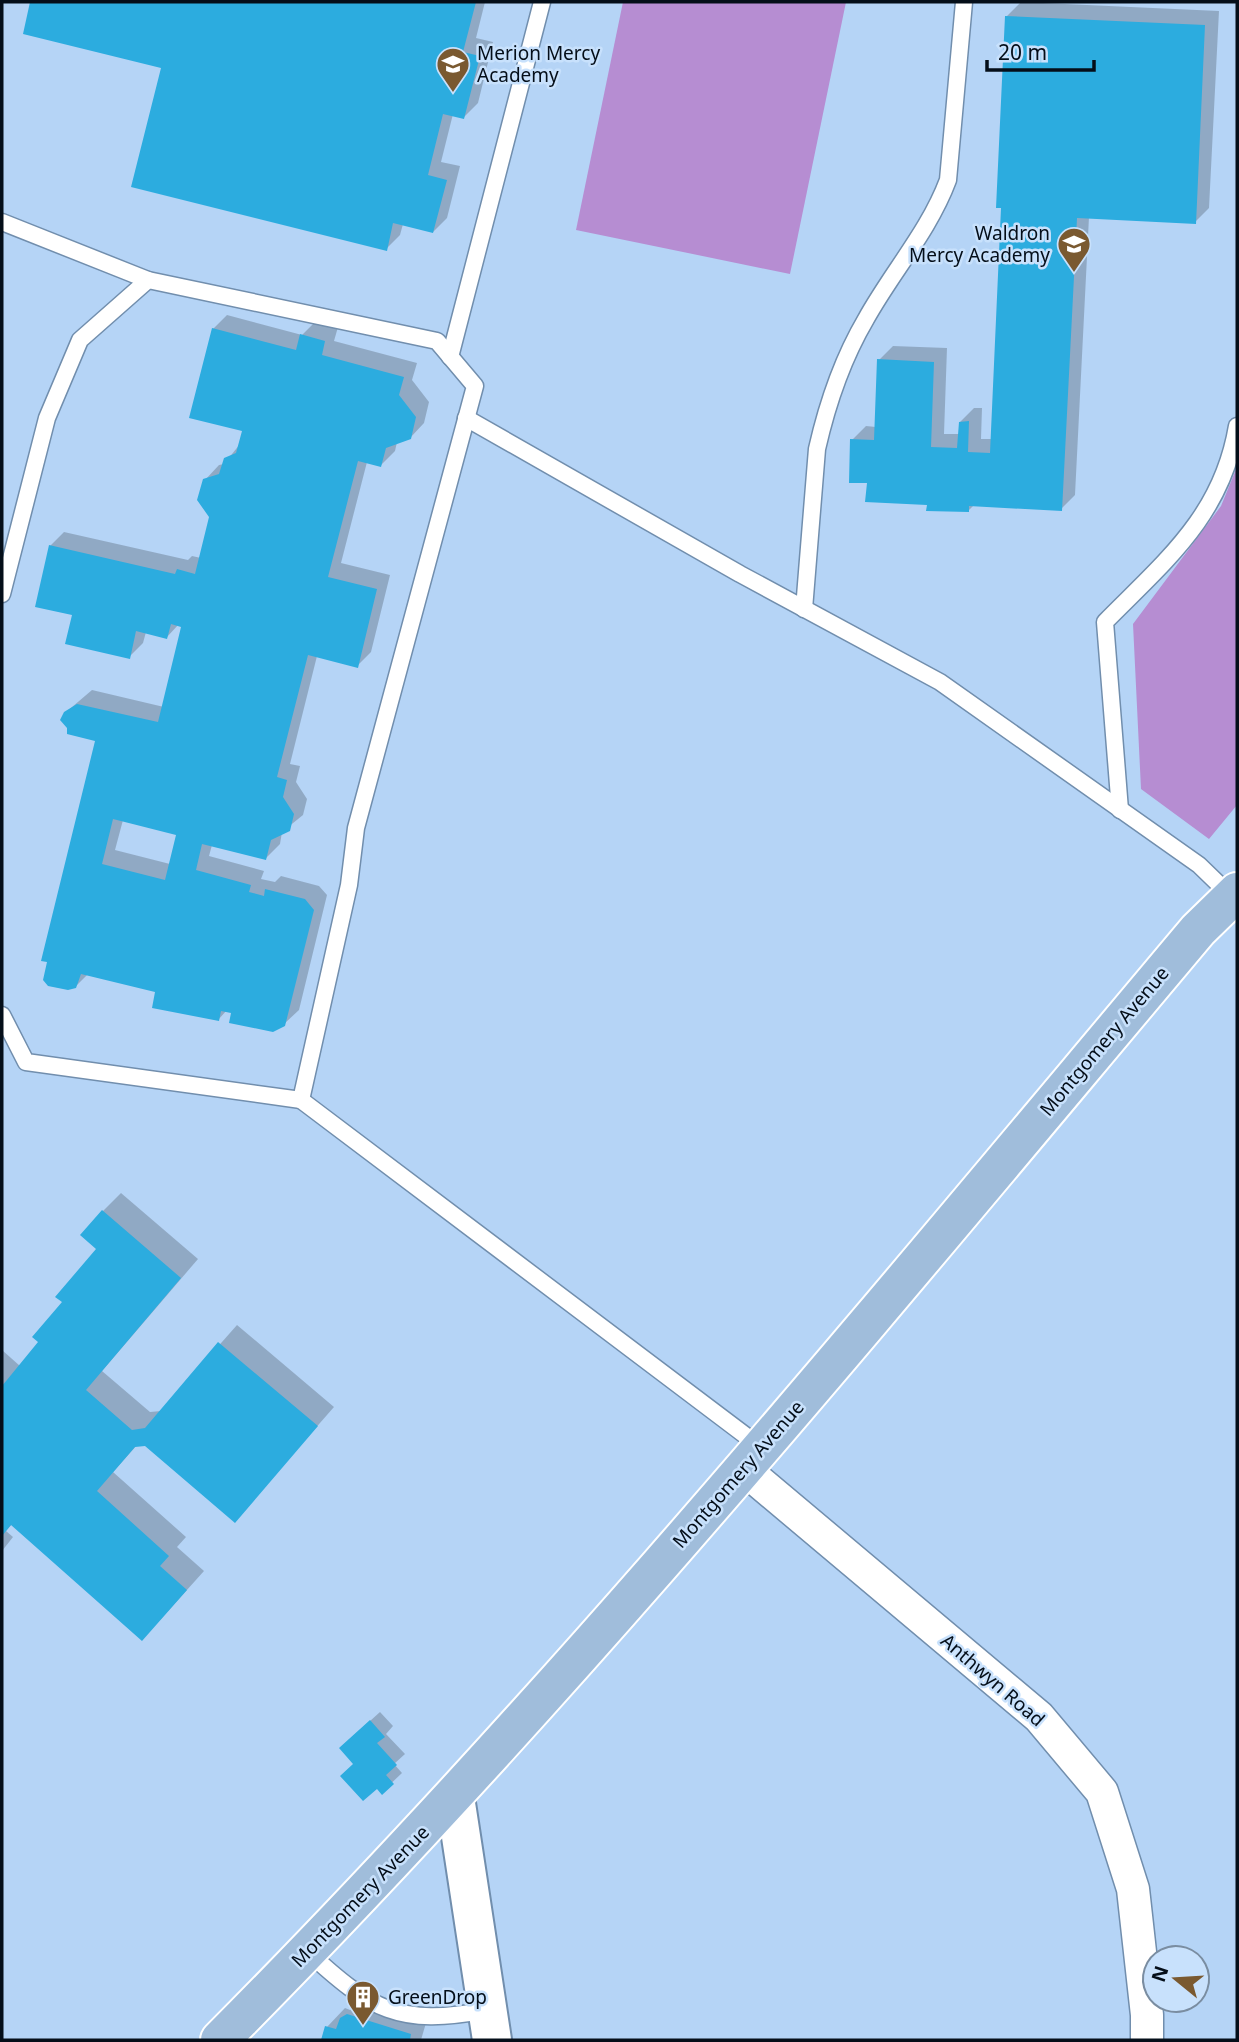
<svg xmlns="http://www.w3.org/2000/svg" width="1239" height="2042" viewBox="0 0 1239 2042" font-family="'Noto Sans',sans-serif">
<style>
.green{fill:#b68dd2}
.shadow{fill:#0003;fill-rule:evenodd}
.building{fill:#2cacdf;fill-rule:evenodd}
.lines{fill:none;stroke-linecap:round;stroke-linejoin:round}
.service-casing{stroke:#718ead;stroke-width:19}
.minor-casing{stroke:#718ead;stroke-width:35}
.tertiary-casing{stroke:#718ead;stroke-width:42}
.primary-casing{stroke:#fff;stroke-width:42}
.service{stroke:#fff;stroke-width:16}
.minor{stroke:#fff;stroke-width:32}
.tertiary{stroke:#fff;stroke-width:38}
.primary{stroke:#a0bddb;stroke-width:38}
.labels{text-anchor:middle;stroke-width:5;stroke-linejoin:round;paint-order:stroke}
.poi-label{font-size:19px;fill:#040e19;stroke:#c8e1fc;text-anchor:start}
.street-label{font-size:19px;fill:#040e19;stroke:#c8e1fc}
</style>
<rect width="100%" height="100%" fill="#b5d4f6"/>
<g class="green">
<polygon points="623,2 846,2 790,274 576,230"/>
<polygon points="1237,467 1237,805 1209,839 1141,789 1133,624 1221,506"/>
</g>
<g class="shadow">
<polygon points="32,2 485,2 476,38 493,42 478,103 464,117 453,114 441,162 460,166 447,218 433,232 403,224 400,235 386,249 163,66 25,32"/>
<polygon points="1021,2 1219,11 1209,208 1195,222 1089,217 1075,495 1061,509 974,505 968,511 928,503 868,481 852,440 866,426 876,427 879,360 893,346 947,348 944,434 960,434 960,422 974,408 982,408 981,439 992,439 1003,207 1007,16"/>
<path d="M227,315L302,335L316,321L338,327L334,341L417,363L412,380L429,402L424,423L410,438L397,442L395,451L381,465L367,462L341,563L390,575L371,652L357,666L317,656L290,764L300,766L296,782L307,799L303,815L282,832L280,844L266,858L212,845L209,856L264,871L261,879L275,882L281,876L319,886L327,895L299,1010L284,1024L227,1010L218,1020L158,991L88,974L75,987L97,739L65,713L92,690L164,707L183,625L179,624L167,637L146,632L143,643L129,657L74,614L50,546L64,532L188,560L192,556L201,558L211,517L205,480L219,465L224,464L240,444L244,430L213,329ZM123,820L178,834L170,864L115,850Z"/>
<polygon points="121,1193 198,1259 102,1371 150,1412 161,1411 237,1325 334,1407 235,1520 146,1444 137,1445 113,1472 186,1537 177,1547 204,1571 160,1620 12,1524 6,1531 13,1537 2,1551 2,1350 20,1366 41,1342 98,1248 103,1211"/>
<polygon points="380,1712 393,1726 386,1734 405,1754 394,1764 402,1773 382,1792 355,1764 350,1739"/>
<polygon points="360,2000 428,2016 421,2040 323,2040 327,2027 345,2008 350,2010"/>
</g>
<g class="building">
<polygon points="30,2 476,2 463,52 480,56 464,119 443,114 428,175 447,180 433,233 393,223 387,251 131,187 161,68 23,34"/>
<polygon points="1005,16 1205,25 1196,224 1077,218 1062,511 969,506 969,512 926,511 927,505 865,502 867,483 849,483 850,439 874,440 877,359 934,362 931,447 957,448 959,422 969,421 968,452 990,453 1001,208 996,208"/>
<path d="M212,328L296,350L300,334L325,341L322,355L404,377L399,395L416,417L411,439L386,448L381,467L358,461L328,577L377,589L358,668L308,655L277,777L287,780L283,797L294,814L290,831L271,840L266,860L202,844L196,870L251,885L249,892L264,896L265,889L305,899L314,910L285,1026L273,1032L229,1023L231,1013L221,1011L219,1021L152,1008L155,992L81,974L76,988L68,990L48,986L43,980L47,962L41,961L95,741L67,734V728L60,720L64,712L77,704L158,722L181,627L171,624L167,639L136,631L130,659L65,644L72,615L35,607L49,545L175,574L177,569L195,574L209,517L197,500L203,479L219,474L224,458L236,453L242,431L189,418ZM113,819L176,835L165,880L102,864Z"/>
<polygon points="102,1210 181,1278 86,1390 132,1430 145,1428 218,1342 318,1426 235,1523 145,1446 135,1447 97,1491 169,1556 160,1566 187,1590 142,1641 11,1525 2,1536 2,1386 38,1342 32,1337 62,1302 55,1297 96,1249 80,1235"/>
<polygon points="370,1720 385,1737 377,1743 397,1765 386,1775 394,1784 382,1795 377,1789 363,1801 340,1776 353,1764 339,1748"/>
<polygon points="347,2014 411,2034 410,2040 321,2040 325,2026 336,2029 340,2018"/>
</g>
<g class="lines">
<defs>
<g id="service">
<polyline points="2,222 148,280"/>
<polyline points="450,357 542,2"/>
<polyline points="466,418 740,574 940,682 1199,865 1233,898"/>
<polyline points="2,594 47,418 80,340 148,280 437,341 475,386 356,828 349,885 301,1100 26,1062 2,1015"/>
<path d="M804,609L817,449C827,405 843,358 866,319C892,272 929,231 948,180L964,2"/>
<path d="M1120,810L1105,622C1165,561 1222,516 1237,426"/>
<polyline points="301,1100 762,1448"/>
<path d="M307,1951C371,2010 399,2027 487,2010"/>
</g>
<polyline id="minor" points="744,1469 1039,1717 1102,1792 1133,1889 1147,2015 1147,2040"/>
<polyline id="tertiary" points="455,1797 492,2040"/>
<path id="primary" d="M220,2040C568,1690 881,1307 1198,930L1237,892"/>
</defs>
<use href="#service" class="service-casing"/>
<use href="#minor" class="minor-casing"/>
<use href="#tertiary" class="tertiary-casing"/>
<use href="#primary" class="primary-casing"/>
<use href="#service" class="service"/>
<use href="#minor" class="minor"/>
<use href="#tertiary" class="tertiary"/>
<use href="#primary" class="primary"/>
</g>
<defs>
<symbol id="school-pin" viewBox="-11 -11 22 30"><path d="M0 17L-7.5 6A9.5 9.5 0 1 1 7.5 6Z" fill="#7a5930" stroke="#c8e1fc"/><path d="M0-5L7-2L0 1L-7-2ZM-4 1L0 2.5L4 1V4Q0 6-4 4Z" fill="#fff"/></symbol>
<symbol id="building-pin" viewBox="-11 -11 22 30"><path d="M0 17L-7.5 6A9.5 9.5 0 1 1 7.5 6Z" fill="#7a5930" stroke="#c8e1fc"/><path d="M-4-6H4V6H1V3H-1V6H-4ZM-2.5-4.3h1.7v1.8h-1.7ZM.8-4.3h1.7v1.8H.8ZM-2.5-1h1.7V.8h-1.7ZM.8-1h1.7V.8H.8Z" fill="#fff"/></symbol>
</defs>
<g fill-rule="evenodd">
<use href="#school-pin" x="434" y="45" width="38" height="52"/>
<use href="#school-pin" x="1055" y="225" width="38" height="52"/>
<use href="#building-pin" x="344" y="1978" width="38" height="52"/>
</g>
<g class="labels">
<g class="poi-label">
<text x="477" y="60">Merion Mercy<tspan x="477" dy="22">Academy</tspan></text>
<text x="1050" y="240" text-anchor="end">Waldron<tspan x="1050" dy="22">Mercy Academy</tspan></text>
<text x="388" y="2004">GreenDrop</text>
</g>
<g class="street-label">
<text transform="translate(1104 1041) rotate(-50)" y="7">Montgomery Avenue</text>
<text transform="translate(738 1474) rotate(-49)" y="7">Montgomery Avenue</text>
<text transform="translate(993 1680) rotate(41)" y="7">Anthwyn Road</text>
<text transform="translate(360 1896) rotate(-46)" y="7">Montgomery Avenue</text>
</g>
</g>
<rect width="1239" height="2042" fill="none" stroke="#040e19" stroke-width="7"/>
<g transform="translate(1176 1979) rotate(288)"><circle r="33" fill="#c8e1fc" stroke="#7a8da1" stroke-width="2"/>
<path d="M0-5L12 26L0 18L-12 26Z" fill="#7a5930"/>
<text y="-10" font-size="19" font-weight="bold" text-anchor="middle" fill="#040e19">N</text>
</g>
<path d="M987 60v10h107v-10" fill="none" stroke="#040e19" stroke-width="3.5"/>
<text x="998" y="60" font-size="21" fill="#040e19" stroke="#c8e1fc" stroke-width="5" paint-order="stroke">20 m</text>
</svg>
